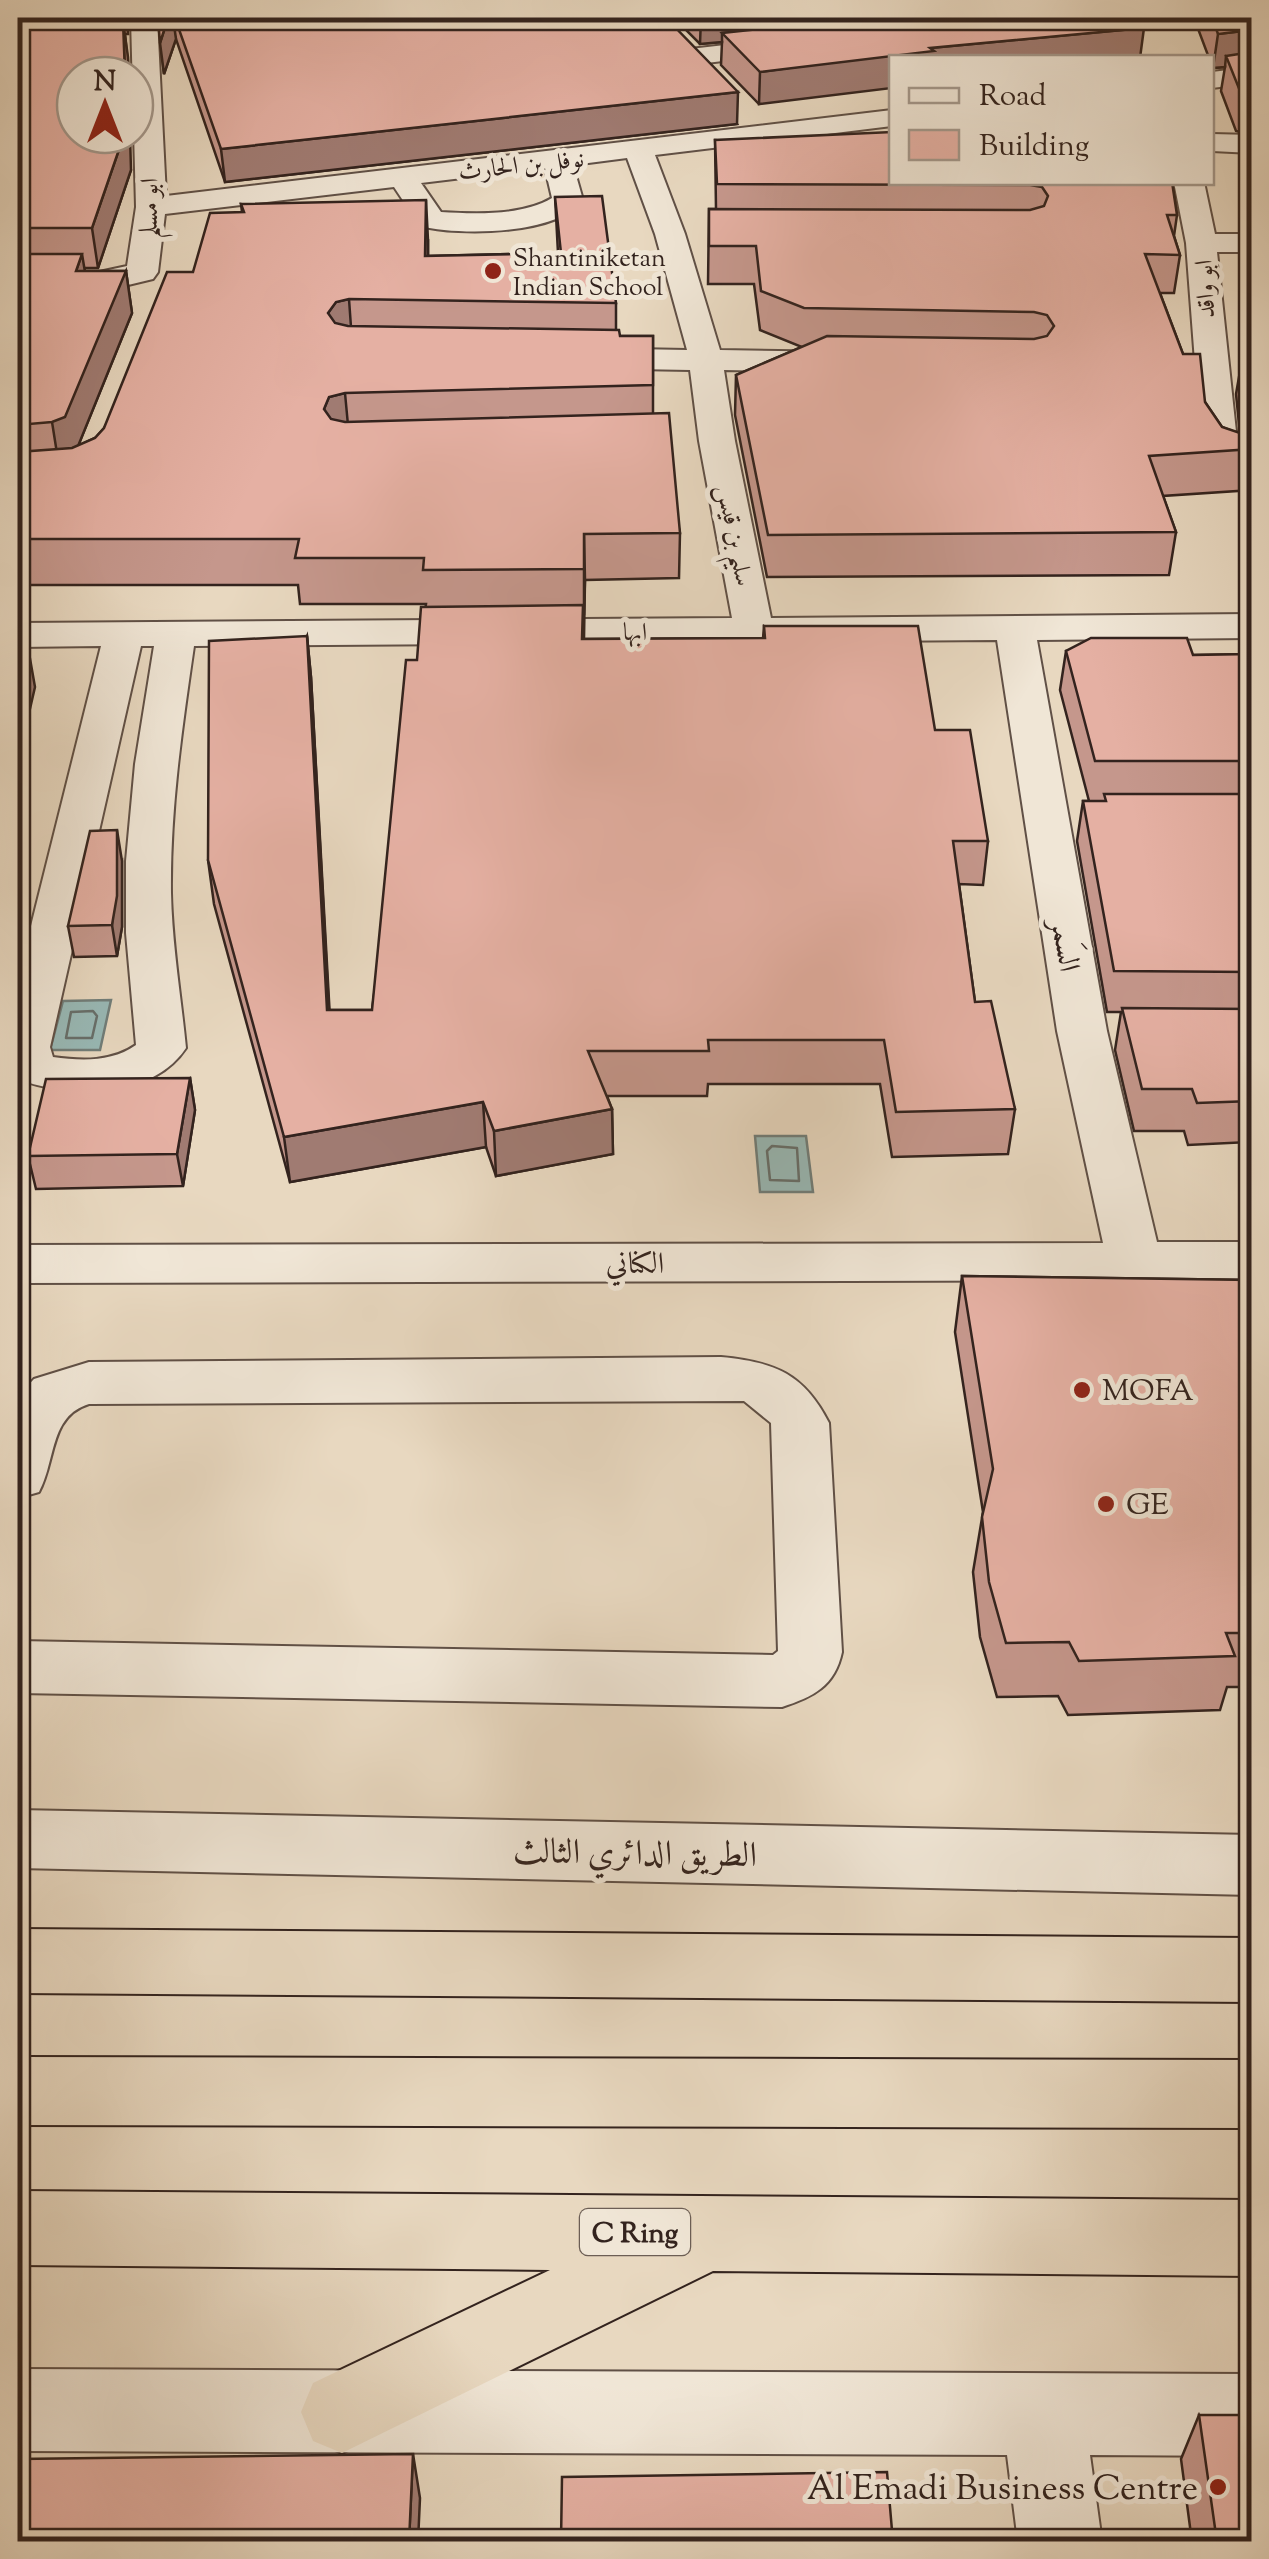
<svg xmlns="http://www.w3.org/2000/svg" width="1269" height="2559" viewBox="0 0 1269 2559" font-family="'Sorts Mill Goudy',Amiri,serif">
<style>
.water{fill:#98b9b6;stroke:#707d79;stroke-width:2.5}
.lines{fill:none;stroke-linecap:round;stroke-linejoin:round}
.shore{stroke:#666e6a;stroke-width:2.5}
.minor-casing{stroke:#605046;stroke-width:4}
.highway-casing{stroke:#33231e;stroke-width:4}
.minor{fill:#f0e6d6;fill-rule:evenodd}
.highway{fill:#e8d8c0;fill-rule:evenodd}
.wall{fill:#c5978c;stroke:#33231e;stroke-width:2.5}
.shaded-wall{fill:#a07b72;stroke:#33231e;stroke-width:2.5}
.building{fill:#e5b0a3;stroke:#33231e;stroke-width:2.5}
.poi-dot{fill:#8f2418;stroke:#f0e6d6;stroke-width:4}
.labels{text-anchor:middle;stroke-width:10;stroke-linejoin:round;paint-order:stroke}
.far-street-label{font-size:25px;fill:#33231e;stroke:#f0e6d6}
.far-poi-label{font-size:25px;fill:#33231e;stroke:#f0e6d6;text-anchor:start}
.shield{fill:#f0e6d6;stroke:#6c5e55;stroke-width:2.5}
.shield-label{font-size:28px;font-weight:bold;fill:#33231e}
.street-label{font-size:30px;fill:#33231e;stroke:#f0e6d6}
.poi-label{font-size:30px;fill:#33231e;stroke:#f0e6d6;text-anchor:start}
.near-street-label{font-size:35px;fill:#33231e;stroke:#f0e6d6}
.near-poi-label{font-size:35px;fill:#33231e;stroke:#f0e6d6;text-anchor:end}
</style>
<rect width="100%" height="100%" fill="#e8d8c0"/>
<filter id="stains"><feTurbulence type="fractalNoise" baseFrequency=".002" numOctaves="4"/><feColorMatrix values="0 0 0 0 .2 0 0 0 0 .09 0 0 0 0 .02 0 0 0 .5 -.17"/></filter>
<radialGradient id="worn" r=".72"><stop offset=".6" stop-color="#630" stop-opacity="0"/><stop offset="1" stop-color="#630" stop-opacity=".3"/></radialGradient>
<g class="water">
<polygon points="111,1000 100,1050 50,1050 63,1001"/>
<polygon points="755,1136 806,1136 813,1192 760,1192"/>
</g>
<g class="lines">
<g class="shore">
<polygon points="93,1011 97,1016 92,1038 66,1038 71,1012"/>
<polygon points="772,1146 797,1148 799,1181 770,1180 767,1151"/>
</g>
<defs>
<g id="minor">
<path d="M131,18H157L166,196L892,110V126L655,155L685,234L720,350L844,352L856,355L861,362L856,369L844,372L724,370L735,441L771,618L1252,614V638L1037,640L1107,1031L1157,1242H1252V1280L18,1283V1245L1103,1243L1057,1031L997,640L194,646C182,728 170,810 171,893C172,945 181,996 186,1048C152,1099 70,1099 18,1079V978L101,646L18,647V623L732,618L699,441L690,370L580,368L568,365L563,358L568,351L580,348L687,350L655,234L627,158L573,165L583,200C558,235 459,236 420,226L394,187L165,214L158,272L153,279L99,292L18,291V272H99L127,266L136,207ZM545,168L552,198C522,216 475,214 441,212L421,183ZM141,646H154L135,764L126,861V933L136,1045C112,1062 82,1061 53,1057L50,1047Z"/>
<polygon points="795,37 808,45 804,51 690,65 677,57 690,49"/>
<polygon points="1252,67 1252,83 1212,88 1212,72"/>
<polygon points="1212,134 1252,135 1252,153 1212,151"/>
<polygon points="1174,182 1204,182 1215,234 1252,234 1252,252 1217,252 1237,441 1252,454 1252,479 1216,465 1201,441 1186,243"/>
<path d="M721,1357C775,1362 804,1374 829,1423L842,1652C835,1686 813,1697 782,1707L18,1693V1641L773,1655L778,1651L771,1423L744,1401L89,1404C49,1416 56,1461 39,1492L18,1498V1396L34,1379L89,1362Z"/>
<polygon points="18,1810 1252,1835 1252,1895 18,1868"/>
<polygon points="18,2369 1252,2374 1252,2456 1090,2455 1102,2542 1018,2542 1007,2455 18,2451"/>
</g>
<g id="highway">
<polygon points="18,1929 1252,1938 1252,2002 18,1993"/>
<polygon points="18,2057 1252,2060 1252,2128 18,2125"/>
<polygon points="18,2191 1252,2200 1252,2276 713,2271 342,2453 313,2441 301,2412 313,2383 550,2270 18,2265"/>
</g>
</defs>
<use href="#minor" class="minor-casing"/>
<use href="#highway" class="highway-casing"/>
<use href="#minor" class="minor"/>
<use href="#highway" class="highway"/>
</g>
<g class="wall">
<polygon points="18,18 127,18 128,34 125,34 129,75 75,75 131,170 98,268 84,268 85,271 126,271 132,313 78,446 95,438 104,428 193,272 242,212 241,204 428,240 428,256 558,253 555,197 616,303 616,330 620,336 653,336 653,413 680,533 679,578 585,580 584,639 763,638 764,626 935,730 988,841 983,885 959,884 975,1002 1015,1109 1008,1154 892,1157 880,1084 708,1084 707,1096 607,1096 612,1109 613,1154 496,1176 486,1147 290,1182 214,904 208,860 307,636 311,677 329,1010 372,1010 426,604 300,604 298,585 18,585"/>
<polygon points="158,18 666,18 737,124 225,182 176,39 164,74"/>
<polygon points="674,18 1142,18 892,58 759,104 721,65 722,42 700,44"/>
<polygon points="1194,18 1252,18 1252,174 1245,156 1249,134 1236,131 1221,91 1225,67 1213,68 1212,58 1209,58"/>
<polygon points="715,140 1172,182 1177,215 1174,236 1180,255 1174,293 1160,293 1183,354 1205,402 1222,427 1240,434 1236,394 1243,354 1252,354 1252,490 1163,496 1176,532 1169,575 767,577 735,415 736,375 802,347 760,330 754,284 708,284 709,209 716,209"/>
<polygon points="1066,651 1193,655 1252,654 1252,1152 1249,1142 1188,1145 1184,1131 1134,1131 1115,1050 1121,1012 1107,1012 1077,841 1083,801 1089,801 1060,690"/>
<polygon points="122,861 122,927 117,956 74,957 68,926"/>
<polygon points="190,1078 195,1110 183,1186 36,1189 28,1156"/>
<polygon points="962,1276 1252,1280 1252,1687 1227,1687 1220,1710 1068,1715 1058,1696 997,1697 980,1637 973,1572 983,1512 955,1332"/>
<polygon points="1199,2415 1252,2542 1192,2542 1181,2459"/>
</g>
<g class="shaded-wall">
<polygon points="168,18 173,18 176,39 164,74 160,43"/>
<polygon points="701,18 935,18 722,33 722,42 700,44"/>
<polygon points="123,21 128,57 129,75 125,75"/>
<polygon points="1144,28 1140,58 892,58 892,88 759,104 760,72 930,48"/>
<polygon points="1252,30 1252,63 1226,56 1225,67 1213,68 1218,34"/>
<polygon points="738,92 737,124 225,182 221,149"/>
<polygon points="124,135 130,135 131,170 98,268 92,228"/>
<polygon points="426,200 428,240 428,298 425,256"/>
<polygon points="82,254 89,296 76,271"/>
<polygon points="126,271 132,313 72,461 59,466 52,422"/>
<polygon points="349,299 352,341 339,344 328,313 336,302"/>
<polygon points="345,393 349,436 333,441 324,409 329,397"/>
<polygon points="584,534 585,580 584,615"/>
<polygon points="307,636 311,677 332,1054 327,1010"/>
<polygon points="29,653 35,687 18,761 18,698"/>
<polygon points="117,830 122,861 122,927 117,956 112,925"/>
<polygon points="190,1078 195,1110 183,1186 177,1154"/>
<polygon points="483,1102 486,1147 290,1182 284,1137"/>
<polygon points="612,1109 613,1154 496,1176 494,1131"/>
<polygon points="413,2454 420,2498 418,2542 409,2542"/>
</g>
<g class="building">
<polygon points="158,18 168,18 160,43"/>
<polygon points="175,18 666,18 738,92 221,149"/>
<polygon points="864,18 1142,18 1144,28 930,48 934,51 760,72 722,33"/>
<polygon points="1212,18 1252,18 1252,30 1218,34"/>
<polygon points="123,21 125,75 75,75 75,135 124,135 92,228 18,228 18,25"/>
<polygon points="1252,52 1252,98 1242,96 1226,56"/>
<polygon points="892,132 892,182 1172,182 1177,215 1167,215 1180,255 1145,254 1183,354 1200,354 1205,402 1222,427 1252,437 1252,449 1149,456 1176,532 768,535 736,375 827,336 1034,339 1047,336 1054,326 1047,315 1034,312 804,308 761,291 756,246 709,246 709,209 1030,210 1044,206 1048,196 1042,187 1030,185 717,184 715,140"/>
<polygon points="602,196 616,303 349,299 336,302 328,313 335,323 348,326 619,330 620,336 653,336 653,385 345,393 329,397 324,409 331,419 345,422 669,413 680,533 584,534 584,569 423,570 424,558 295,558 299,539 18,539 18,452 72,448 95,438 104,428 167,272 193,272 210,213 244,212 241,204 426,200 425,256 561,253 555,197"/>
<polygon points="18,254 82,254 76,271 126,271 65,417 52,422 18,425"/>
<polygon points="1243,354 1252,354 1252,402 1248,398"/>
<polygon points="583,605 582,639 765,638 764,626 918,626 935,730 970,730 988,841 953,841 975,1002 991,1001 1015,1109 896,1112 884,1040 708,1040 709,1051 588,1051 612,1109 494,1131 483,1102 284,1137 208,860 209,641 307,636 327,1010 372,1010 406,660 417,660 421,607"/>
<polygon points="1091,638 1187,638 1193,655 1252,654 1252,761 1095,761 1066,651"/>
<polygon points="18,653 29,653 18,698"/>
<polygon points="1104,794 1252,794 1252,972 1114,971 1083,801 1106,801"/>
<polygon points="117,830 117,896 112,925 68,926 90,831"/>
<polygon points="1122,1008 1252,1009 1252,1101 1197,1103 1192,1089 1142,1089"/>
<polygon points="190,1078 177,1154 28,1156 46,1079"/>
<polygon points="962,1276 1252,1280 1252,1633 1226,1633 1235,1656 1079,1661 1069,1642 1006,1643 989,1582 982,1517 993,1469"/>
<polygon points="1199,2415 1252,2415 1252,2542 1217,2542"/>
<polygon points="413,2454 409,2542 18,2542 18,2459"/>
<polygon points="887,2472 893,2542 561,2542 562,2477"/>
</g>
<g class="poi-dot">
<circle cx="493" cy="271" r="10"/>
<circle cx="1082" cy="1390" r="10"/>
<circle cx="1106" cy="1504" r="10"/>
<circle cx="1218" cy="2487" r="10"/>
</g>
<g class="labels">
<g class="far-street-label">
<text transform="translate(521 164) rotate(-6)" y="9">نوفل بن الحارث</text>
<text transform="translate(148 208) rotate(-89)" y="9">ابو مسلم</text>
<text transform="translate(1204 289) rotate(-93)" y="9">ابو واقد</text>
<text transform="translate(736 535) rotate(79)" y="9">سليم بن قيس</text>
<text x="635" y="640">ابها</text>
</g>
<g class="far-poi-label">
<text x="513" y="266">Shantiniketan<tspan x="513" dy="29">Indian School</tspan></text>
</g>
<rect class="shield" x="580" y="2209" width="110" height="46" rx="8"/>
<g class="shield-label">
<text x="635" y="2242">C Ring</text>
</g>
<g class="street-label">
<text transform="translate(1066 945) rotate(80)" y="10">السَمر</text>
<text x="635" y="1273">الكناني</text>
</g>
<g class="poi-label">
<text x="1102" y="1400">MOFA</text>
<text x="1126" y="1514">GE</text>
</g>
<g class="near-street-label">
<text transform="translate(635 1852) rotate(1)" y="12">الطريق الدائري الثالث</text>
</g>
<g class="near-poi-label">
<text x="1198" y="2499">Al Emadi Business Centre</text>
</g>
</g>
<rect width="1269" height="2559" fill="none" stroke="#e8d8c0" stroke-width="60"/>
<rect x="20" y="20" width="1229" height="2519" fill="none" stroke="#33231e" stroke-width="5"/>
<rect x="30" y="30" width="1209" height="2499" fill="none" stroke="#33231e" stroke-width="2.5"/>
<rect x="889" y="55" width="325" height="130" fill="#f0e6d6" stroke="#a4988c" stroke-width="2.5"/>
<rect x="909" y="88" width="50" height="15" fill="#f0e6d6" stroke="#a4988c" stroke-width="2.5"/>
<text x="979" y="105" font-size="30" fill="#33231e">Road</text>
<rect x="909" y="130" width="50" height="30" fill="#e5b0a3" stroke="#a4988c" stroke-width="2.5"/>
<text x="979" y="155" font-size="30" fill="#33231e">Building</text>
<g transform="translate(105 105)"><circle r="48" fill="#f0e6d6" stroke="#a4988c" stroke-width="2.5"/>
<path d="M0-8L18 38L0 25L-18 38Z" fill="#8f2418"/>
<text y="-15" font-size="28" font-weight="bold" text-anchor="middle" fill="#33231e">N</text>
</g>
<rect width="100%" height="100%" filter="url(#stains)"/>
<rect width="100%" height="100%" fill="url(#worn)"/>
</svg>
